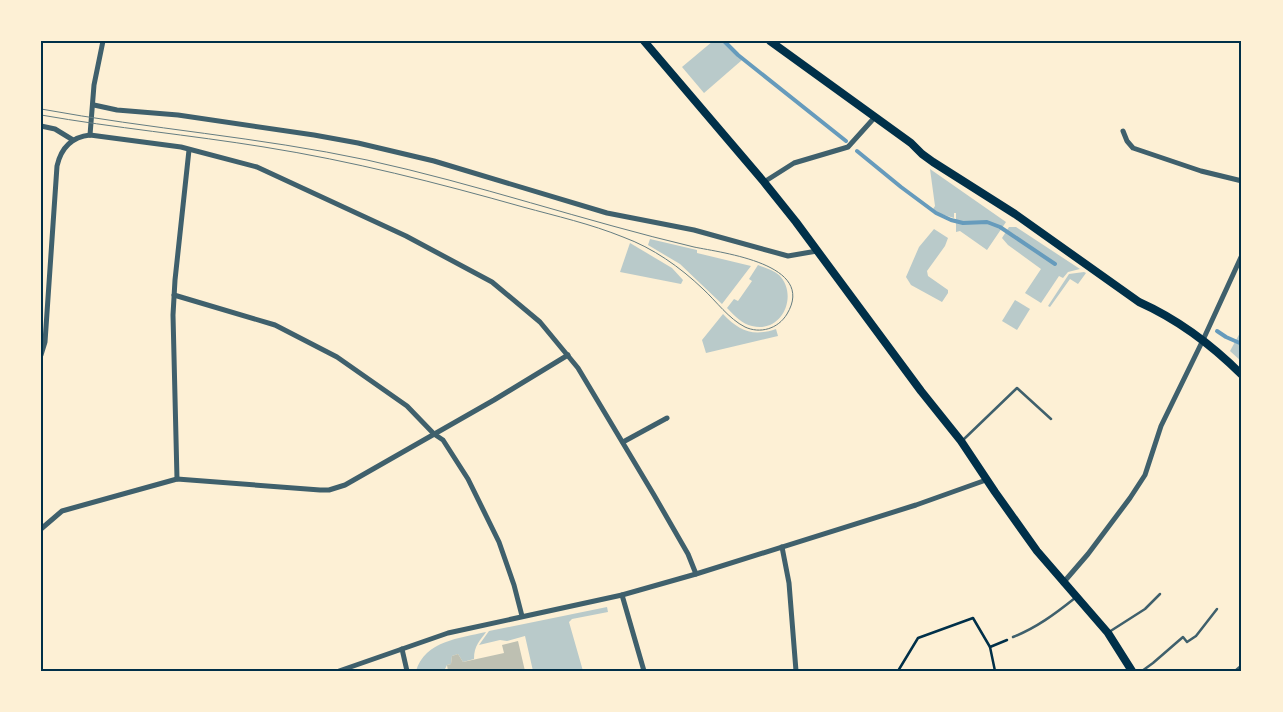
<svg xmlns="http://www.w3.org/2000/svg" width="1283" height="712" viewBox="0 0 1283 712" font-family="'DejaVu Sans',sans-serif">
<style>
.green{fill:#b9caca}
.lines{fill:none;stroke-linecap:round;stroke-linejoin:round}
.stream{stroke:#669bbc;stroke-width:4}
.building{fill:#bec0b2}
.path{stroke:#003049;stroke-width:2.5}
.service{stroke:#3f606c;stroke-width:2.5}
.minor{stroke:#3f606c;stroke-width:5}
.secondary{stroke:#003049;stroke-width:8}
.tram{stroke:#657d81;stroke-width:1}
.neatline{fill:none;stroke:#003049;stroke-width:2}
</style>
<rect width="100%" height="100%" fill="#fdf0d5"/>
<g class="green">
<polygon points="713,41 722,41 742,60 704,93 682,67"/>
<polygon points="930,169 1006,222 987,250 960,231 956,232 956,213 954,213 954,218 938,213 933,209 935,206"/>
<polygon points="1009,227 1016,227 1080,269 1068,272 1063,278 1059,276 1041,303 1025,293 1041,269 1008,245 1002,238"/>
<polygon points="934,229 948,238 945,246 927,271 928,276 948,290 948,293 942,302 911,285 906,277 919,247"/>
<polygon points="650,239 697,250 697,253 751,266 722,304 680,264 648,245"/>
<polygon points="630,243 672,268 683,280 681,284 620,272"/>
<path d="M758,265C765,268 773,270 779,275C799,295 782,334 752,326C742,324 735,316 727,308L734,299L738,301L752,281L749,279Z"/>
<polygon points="1084,272 1086,273 1078,284 1070,279 1050,307 1048,306 1069,274"/>
<polygon points="1015,300 1030,309 1017,330 1002,321"/>
<path d="M723,314C739,331 753,337 776,329L778,336L706,353L702,340Z"/>
<polygon points="1241,331 1242,331 1242,362 1230,351"/>
<polygon points="607,607 608,612 572,619 569,622 583,671 533,671 525,636 507,641 500,640 479,645 489,631"/>
<path d="M486,632C480,641 474,645 474,659L463,662L458,654L452,656L451,664L447,665L444,671H416C425,641 460,638 486,632Z"/>
</g>
<g class="lines">
<g class="stream">
<polyline points="724,41 738,55 846,141"/>
<polyline points="857,151 901,187 936,213 951,220 963,223 987,222 1000,227 1055,264"/>
<polyline points="1217,331 1226,337 1242,344"/>
</g>
</g>
<polygon class="building" points="518,641 525,671 508,671 508,669 498,671 448,671 447,665 451,664 452,656 458,654 463,662 504,653 502,645"/>
<g class="lines">
<g class="path">
<polyline points="990,647 1007,640"/>
<polyline points="898,671 918,638 973,618 990,647 995,671"/>
</g>
<g class="service">
<polyline points="963,440 1017,388 1051,419"/>
<polyline points="1109,632 1145,609 1160,594"/>
<path d="M1013,637C1036,628 1055,614 1075,598"/>
<polyline points="1142,671 1153,663 1183,637 1187,642 1196,636 1217,609"/>
<polyline points="1235,671 1242,665"/>
</g>
<g class="minor">
<polyline points="94,105 117,110 178,115 314,135 358,143 434,161 607,213 694,230 788,256 817,251"/>
<polyline points="41,126 55,129 73,140"/>
<polyline points="1123,131 1127,141 1133,148 1201,171 1242,181"/>
<polyline points="90,135 94,85 103,41"/>
<polyline points="764,182 794,163 848,147 875,117"/>
<polyline points="174,295 275,325 337,357 407,406 434,434 443,440 468,479 499,542 514,585 522,616"/>
<path d="M41,355L45,342L57,166C61,148 72,137 90,135L181,147L257,167L406,236L492,282L540,322L578,368L654,495L688,554L696,574"/>
<polyline points="623,442 667,418"/>
<polyline points="177,479 173,315 175,280 189,150"/>
<polyline points="41,529 62,511 177,479 320,490 329,490 345,485 494,400 568,355"/>
<polyline points="782,547 789,583 796,671"/>
<polyline points="1063,583 1088,554 1130,498 1145,475 1161,426 1203,340 1242,255"/>
<polyline points="622,595 644,671"/>
<polyline points="402,649 407,671"/>
<polyline points="339,671 448,633 622,595 696,574 916,505 986,480"/>
</g>
<g class="secondary">
<polyline points="644,41 764,182 796,222 921,391 961,441 995,492 1037,551 1108,633 1132,671"/>
<path d="M770,41L911,143L922,154L933,162L1015,214L1139,302C1177,319 1212,345 1242,375"/>
</g>
<path class="tram" d="M41,109C150,129 259,137 367,160C477,184 584,221 694,247C723,253 817,264 787,314C778,329 760,334 745,327C729,319 716,301 703,289C680,267 653,248 623,237C591,224 556,216 523,207C438,183 352,161 264,147C190,135 115,128 41,115"/>
</g>
<rect width="1283" height="712" fill="none" stroke="#fdf0d5" stroke-width="85"/>
<rect x="42" y="42" width="1198" height="628" class="neatline"/>
</svg>
